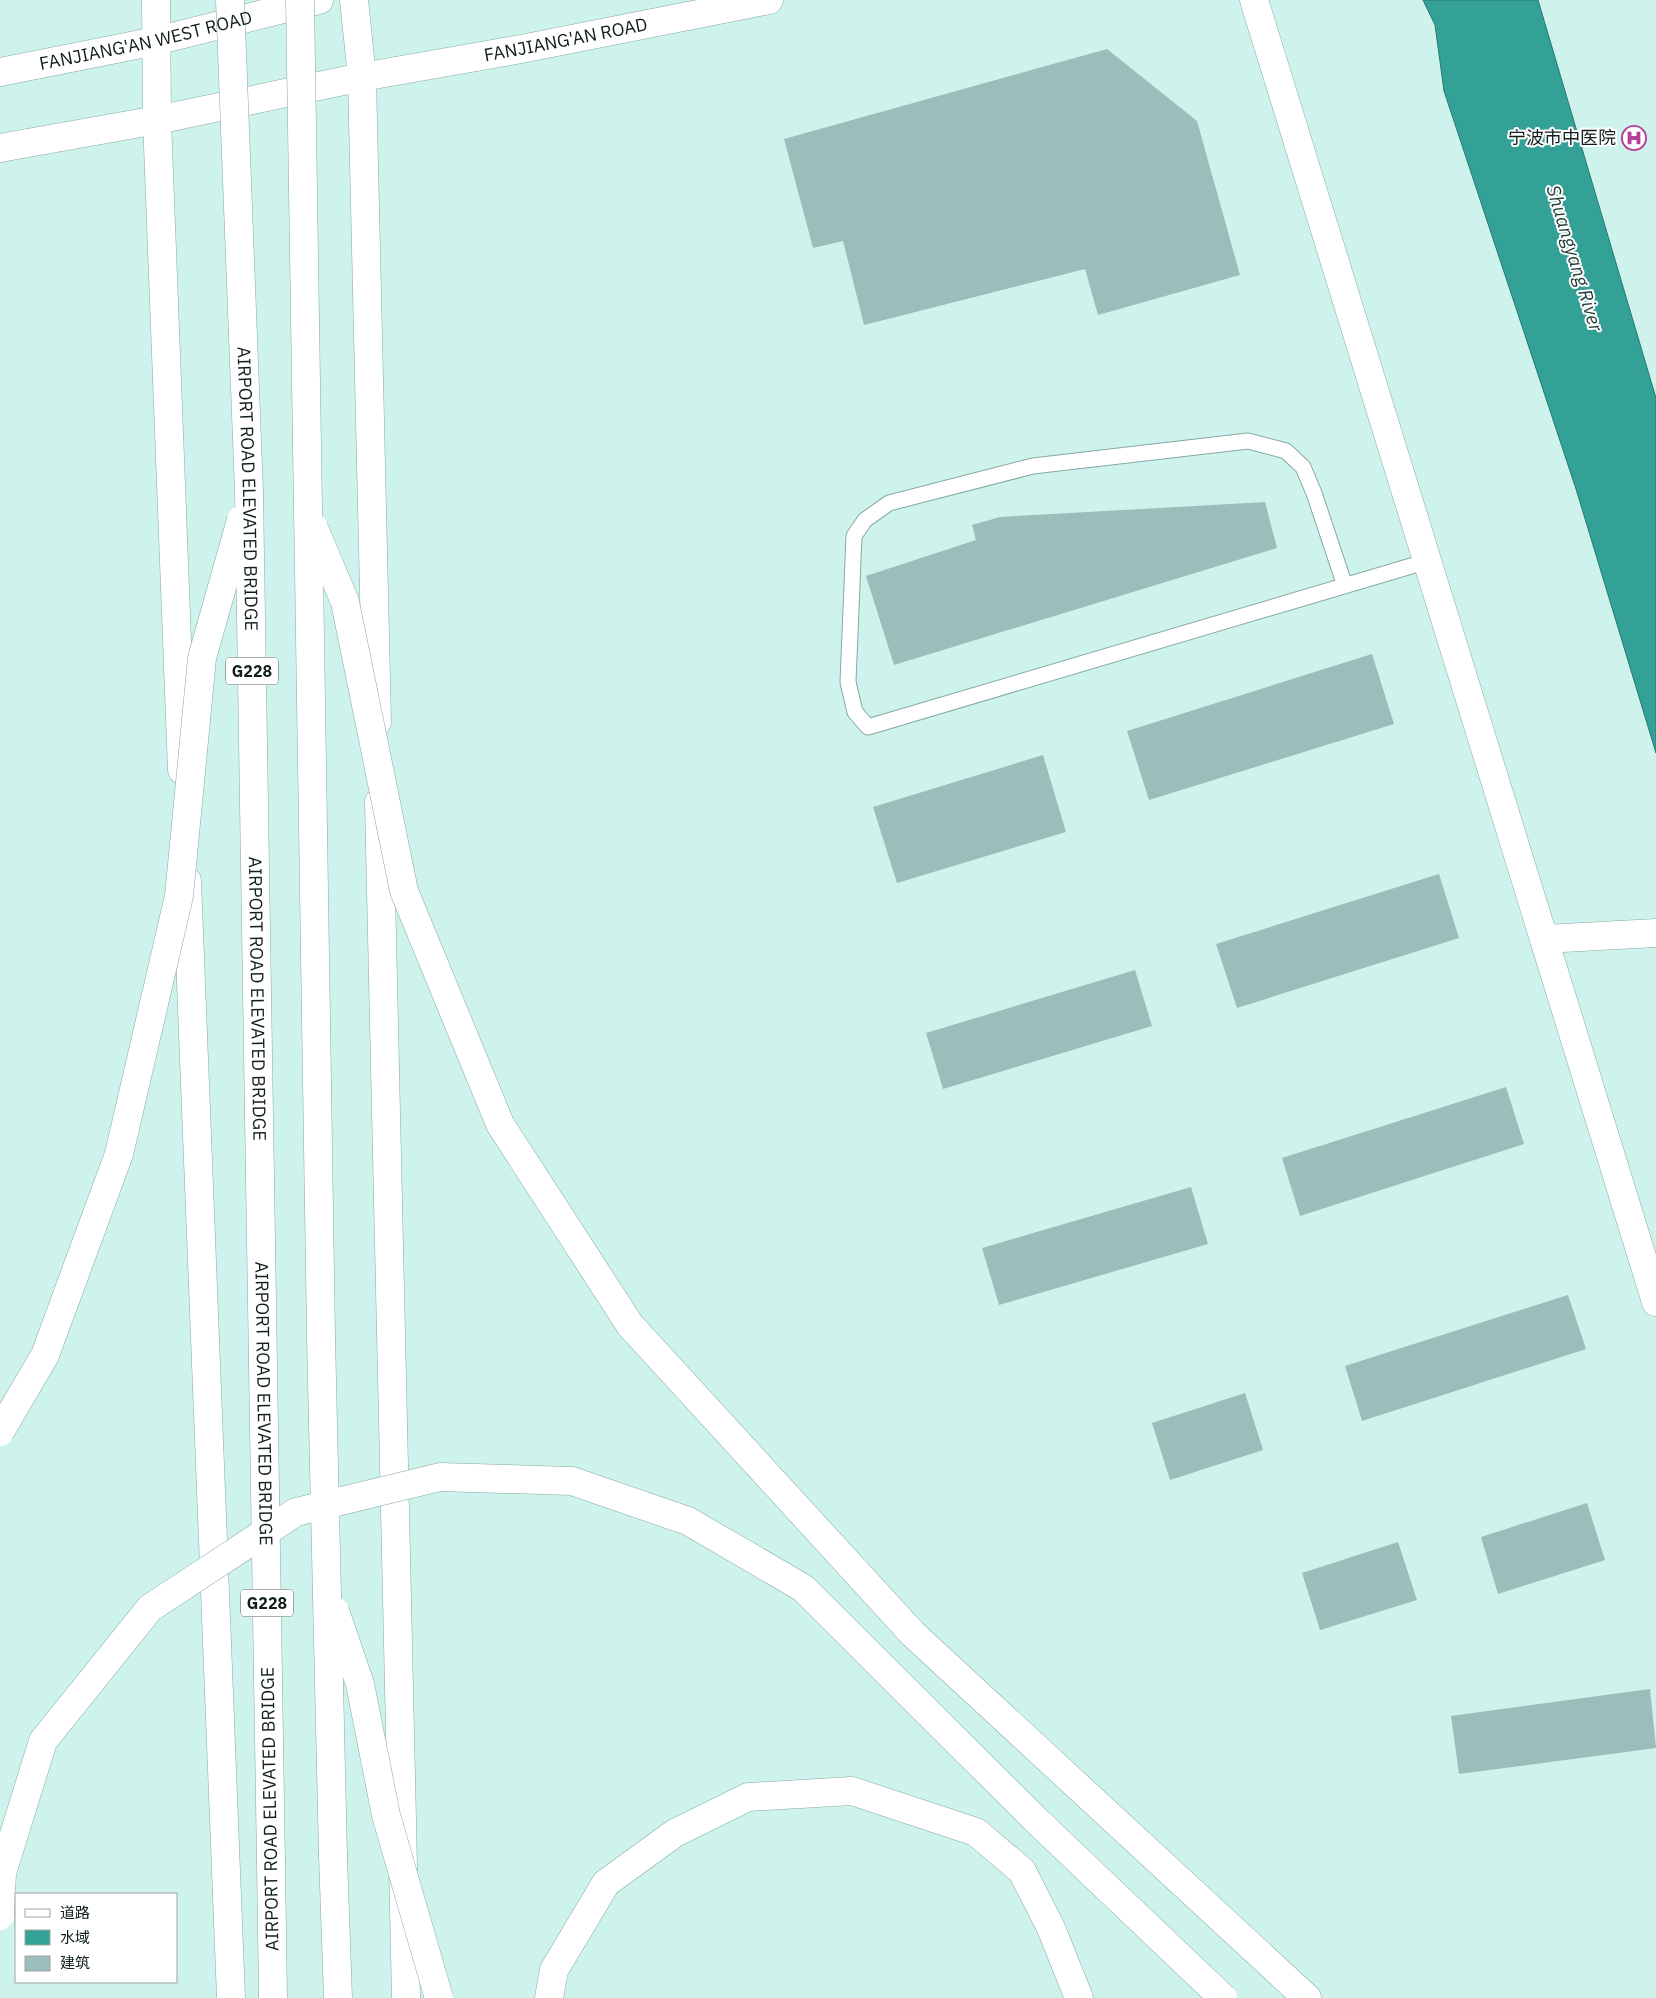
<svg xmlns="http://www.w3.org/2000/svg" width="1656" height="1998" viewBox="0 0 1656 1998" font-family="'IBM Plex Sans','Noto Sans SC',sans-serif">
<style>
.water{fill:#33a196;stroke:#287a71}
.building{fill:#9abeb9}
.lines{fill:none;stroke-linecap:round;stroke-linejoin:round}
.service-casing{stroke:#86a9a4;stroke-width:17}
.tertiary-casing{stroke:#86a9a4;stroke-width:29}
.primary-casing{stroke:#86a9a4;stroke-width:29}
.trunk-casing{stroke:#86a9a4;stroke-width:29}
.service{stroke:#fff;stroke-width:15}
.tertiary{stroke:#fff;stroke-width:28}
.primary{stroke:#fff;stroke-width:28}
.trunk{stroke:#fff;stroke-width:28}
.trunk-bridge-casing{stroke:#86a9a4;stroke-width:29;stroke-linecap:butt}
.trunk-bridge{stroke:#fff;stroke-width:28}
.labels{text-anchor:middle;stroke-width:4;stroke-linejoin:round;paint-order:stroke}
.shield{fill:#fff;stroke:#586260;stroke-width:1}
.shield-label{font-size:16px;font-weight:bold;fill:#101e1c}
.street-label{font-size:18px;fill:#101e1c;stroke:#fff}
.poi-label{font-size:18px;fill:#101e1c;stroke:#fff;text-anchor:end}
.water-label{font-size:19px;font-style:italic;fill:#233c38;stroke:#fff}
</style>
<rect width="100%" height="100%" fill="#cef3ed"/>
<polygon class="water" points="1423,0 1538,0 1656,398 1656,753 1576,489 1444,91 1435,25"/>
<g class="building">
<polygon points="1107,49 1197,121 1240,275 1098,315 1085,269 864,325 843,241 813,248 784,139"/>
<polygon points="1265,502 1277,548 894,665 866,576 976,540 972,525 1000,517"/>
<polygon points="1372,654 1394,724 1149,800 1127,731"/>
<polygon points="1043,755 1066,832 897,883 873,807"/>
<polygon points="1439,874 1459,938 1237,1008 1216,944"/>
<polygon points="1135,970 1152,1026 943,1089 926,1033"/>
<polygon points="1506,1087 1524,1144 1300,1216 1282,1158"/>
<polygon points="1191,1187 1208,1244 999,1305 982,1248"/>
<polygon points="1568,1295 1586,1349 1362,1421 1345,1366"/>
<polygon points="1245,1393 1263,1450 1170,1480 1152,1423"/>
<polygon points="1587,1503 1605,1560 1498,1594 1481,1537"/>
<polygon points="1398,1542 1417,1600 1320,1630 1302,1573"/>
<polygon points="1650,1689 1656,1748 1459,1774 1451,1716"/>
</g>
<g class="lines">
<defs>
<polyline id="service" points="1345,586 1314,493 1303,467 1286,451 1248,441 1033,466 889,503 865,520 854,536 848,682 855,712 868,727 1428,561"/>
<g id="tertiary">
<polyline points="1254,0 1656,1302"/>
<path id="s1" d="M0,72L156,41L319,0"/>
<path id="s2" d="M0,148L157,120L362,77L521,49L769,0"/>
<polyline points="1544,939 1656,933"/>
</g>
<g id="primary">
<polyline points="156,0 157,120 182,770"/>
<polyline points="354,0 362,77 377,722"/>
<polyline points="379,802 406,1998"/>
<polyline points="187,881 231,1998"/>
</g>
<g id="trunk">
<polyline points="630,1325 913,1634 1307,1998"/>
<polyline points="333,1856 338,1998"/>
<polyline points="271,1864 273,1998"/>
<polyline points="549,1998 554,1970 606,1883 675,1833 748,1797 852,1791 976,1832 1022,1871 1051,1928 1079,1998"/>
</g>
</defs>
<use href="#service" class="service-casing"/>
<use href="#tertiary" class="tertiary-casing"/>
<use href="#primary" class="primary-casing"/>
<use href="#trunk" class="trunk-casing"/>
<use href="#service" class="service"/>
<use href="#tertiary" class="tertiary"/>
<use href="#primary" class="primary"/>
<use href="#trunk" class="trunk"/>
<defs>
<g id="trunk-bridge">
<path id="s3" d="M230,0L249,492L271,1864"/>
<polyline points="300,0 321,1337 333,1856"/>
<polyline points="314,528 345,602 404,891 500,1124 630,1325"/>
<polyline points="0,1432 45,1355 119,1154 179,896 202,658 241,520"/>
<polyline points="335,1611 360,1684 386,1815 439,1998"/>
<polyline points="0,1916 2,1873 43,1741 150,1608 296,1512 440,1477 572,1481 688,1521 803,1588 1036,1820 1223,1998"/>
</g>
</defs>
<use href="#trunk-bridge" class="trunk-bridge-casing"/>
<use href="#trunk-bridge" class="trunk-bridge"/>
</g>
<defs>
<symbol id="hospital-ring" viewBox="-11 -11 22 22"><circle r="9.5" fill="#fff" stroke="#b64097" stroke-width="1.5"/><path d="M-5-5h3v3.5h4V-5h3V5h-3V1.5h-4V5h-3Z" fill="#b64097"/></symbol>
</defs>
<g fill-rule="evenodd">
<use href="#hospital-ring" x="1620" y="124" width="28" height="28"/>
</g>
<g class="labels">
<g class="shield">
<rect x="226" y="657.5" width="52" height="27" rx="4"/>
<rect x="241" y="1589.5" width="52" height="27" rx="4"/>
</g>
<g class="shield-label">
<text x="252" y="677">G228</text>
<text x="267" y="1609">G228</text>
</g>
<g class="street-label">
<text dy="6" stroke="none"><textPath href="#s1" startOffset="149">FANJIANG'AN WEST ROAD</textPath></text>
<text dy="6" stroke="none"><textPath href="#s2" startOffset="576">FANJIANG'AN ROAD</textPath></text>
<text dy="6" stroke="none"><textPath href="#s3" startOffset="489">AIRPORT ROAD ELEVATED BRIDGE</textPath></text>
<text dy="6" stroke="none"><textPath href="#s3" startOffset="999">AIRPORT ROAD ELEVATED BRIDGE</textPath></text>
<text dy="6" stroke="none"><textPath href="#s3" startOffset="1404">AIRPORT ROAD ELEVATED BRIDGE</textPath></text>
<text transform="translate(270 1809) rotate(-91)" y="6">AIRPORT ROAD ELEVATED BRIDGE</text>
</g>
<g class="poi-label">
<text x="1616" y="144">宁波市中医院</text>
</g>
<g class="water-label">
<text transform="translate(1575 258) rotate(73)" y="7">Shuangyang River</text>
</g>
</g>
<rect x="15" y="1893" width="162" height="90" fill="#ffffff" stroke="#9fa5a4"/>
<rect x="25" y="1909" width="25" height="8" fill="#ffffff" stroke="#9fa5a4"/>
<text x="60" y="1918" font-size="15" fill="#101e1c">道路</text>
<rect x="25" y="1930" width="25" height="15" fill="#33a196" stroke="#9fa5a4"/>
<text x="60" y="1943" font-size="15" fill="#101e1c">水域</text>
<rect x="25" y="1956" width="25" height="15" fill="#9abeb9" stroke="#9fa5a4"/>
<text x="60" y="1968" font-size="15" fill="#101e1c">建筑</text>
</svg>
